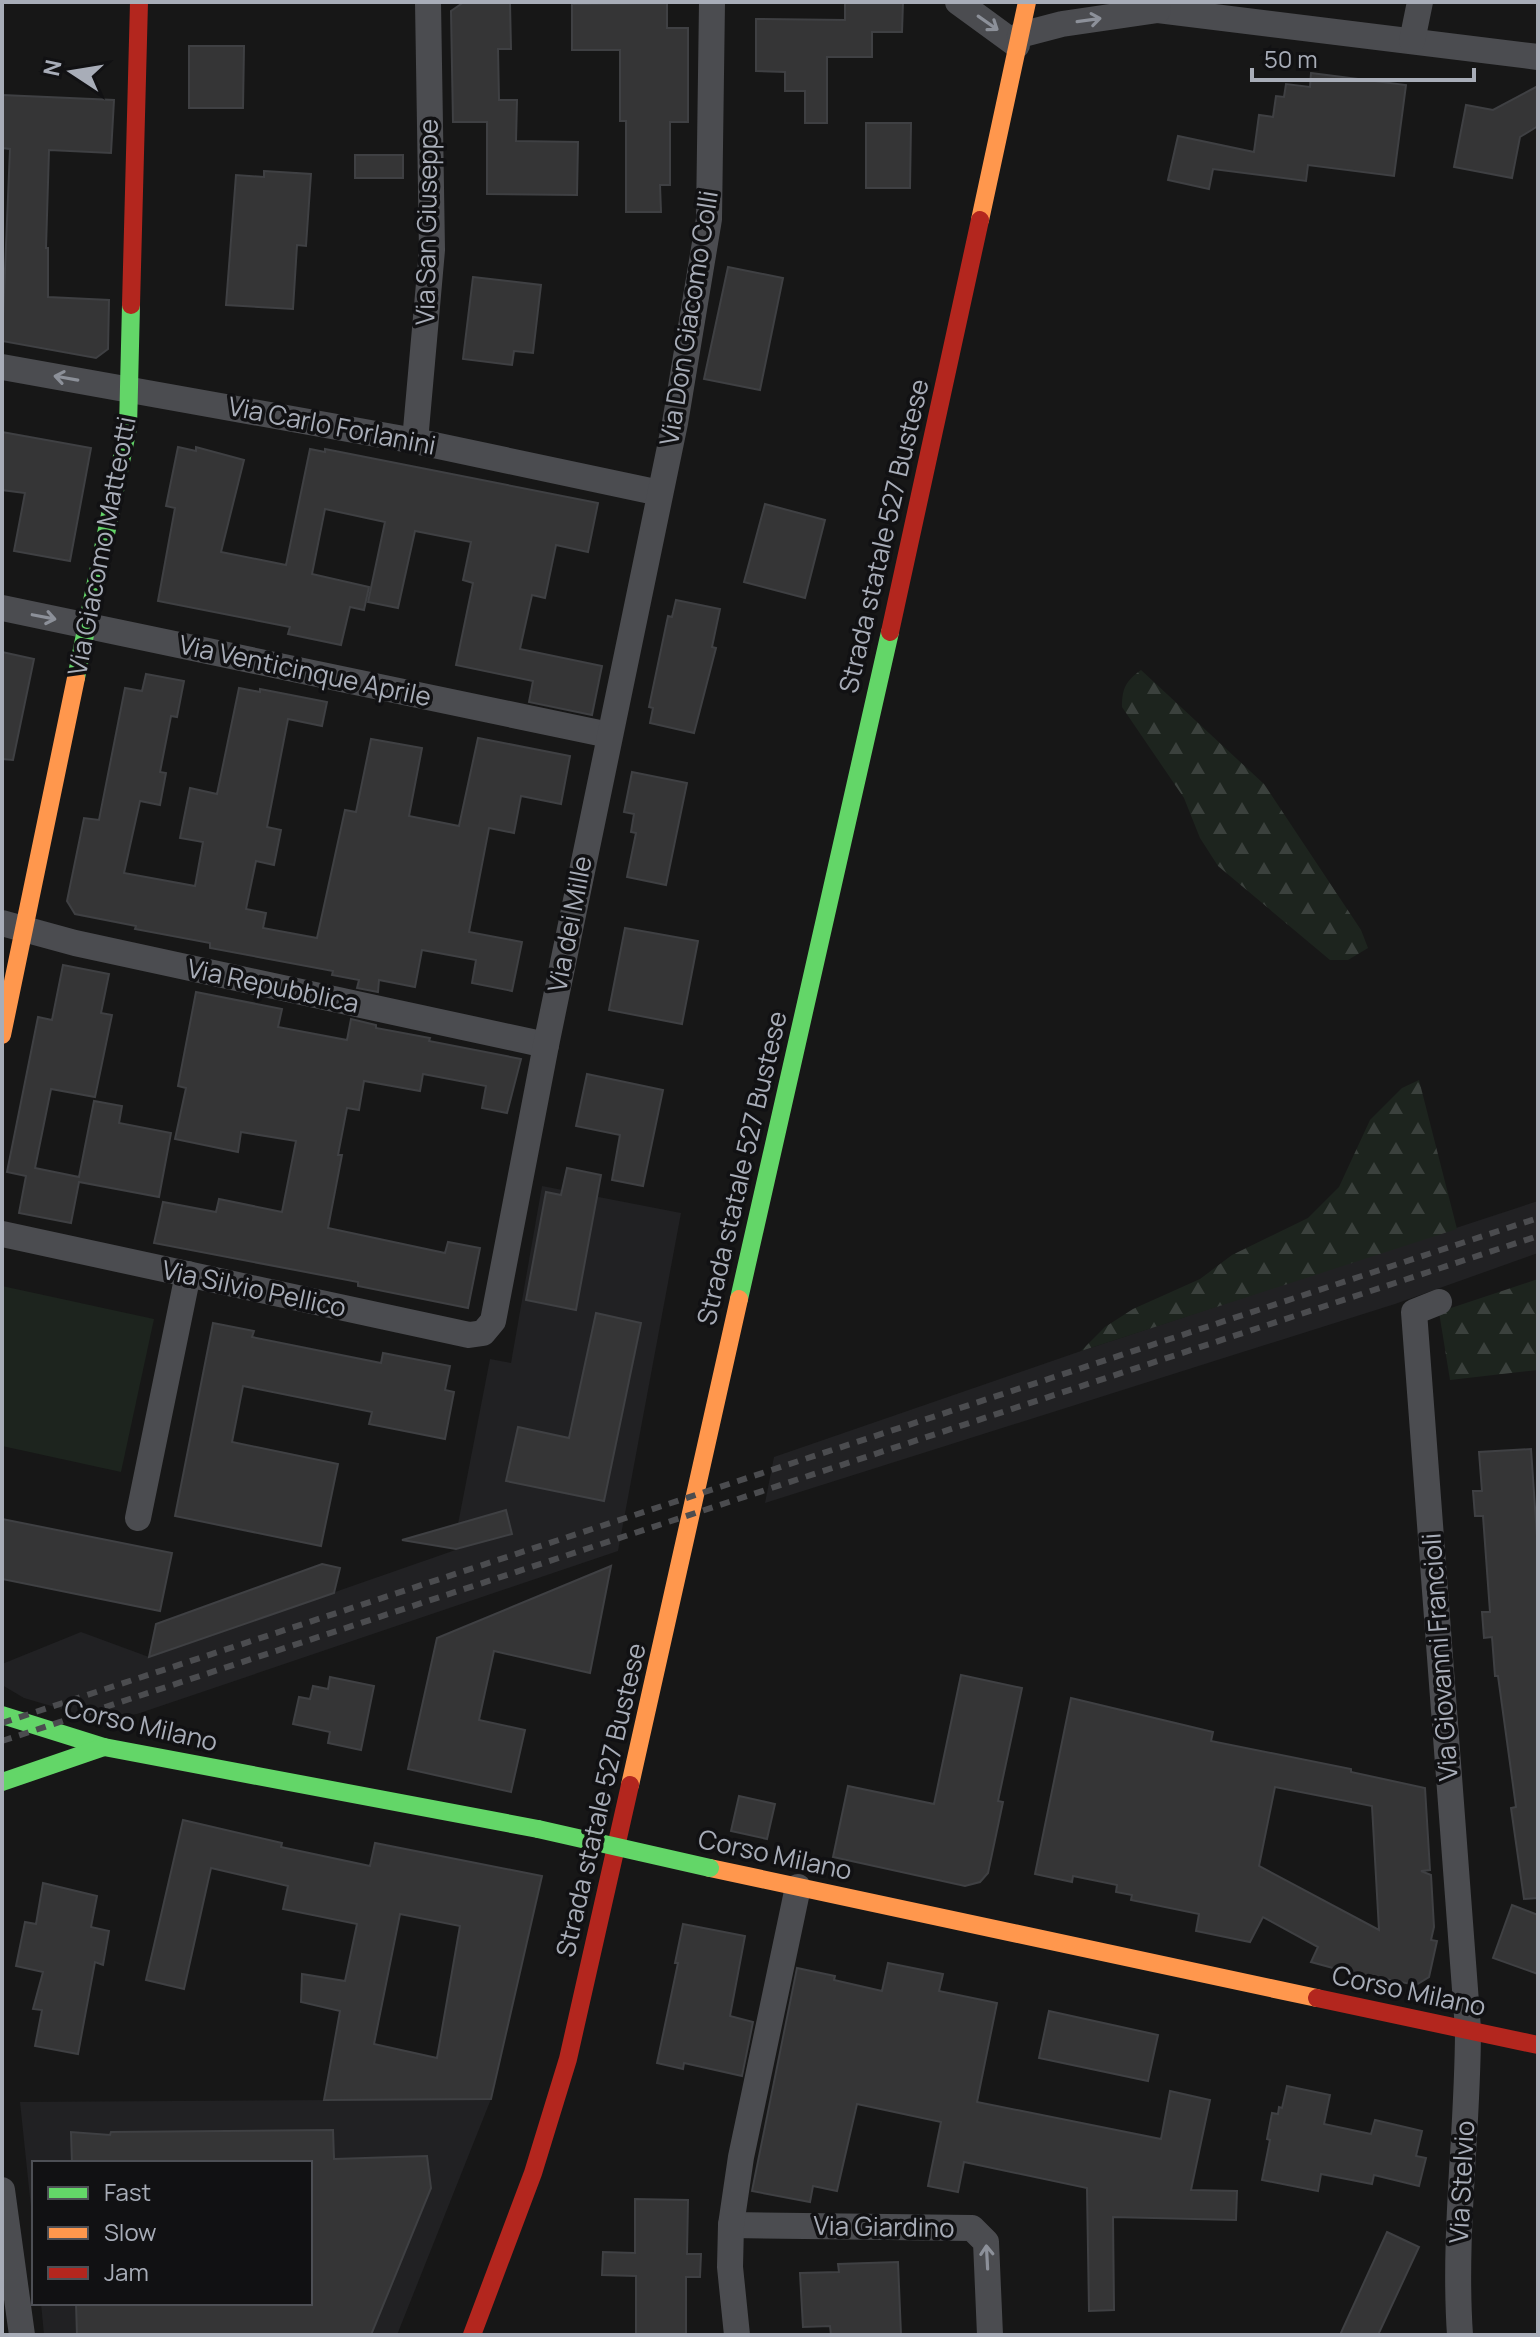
<svg xmlns="http://www.w3.org/2000/svg" width="1540" height="2337" viewBox="0 0 1540 2337" font-family="Manrope,sans-serif">
<style>
.built{fill:#212123}
.green{fill:#1d241e}
.forest{fill:url(#forest-firs)}
.building{fill:#353536;stroke:#3f4043;stroke-width:2;fill-rule:evenodd}
.lines{fill:none;stroke-linecap:round;stroke-linejoin:round}
.street{stroke:#4b4c50;stroke-width:26}
.fast{stroke:#63d668;stroke-width:18}
.slow{stroke:#ff974d;stroke-width:18}
.jam{stroke:#b3261e;stroke-width:18}
.rail{stroke:#4b4c4f;stroke-width:6;stroke-dasharray:10 8;stroke-linecap:butt}
.fast-bridge{stroke:#63d668;stroke-width:18}
.oneway{stroke:#8c9099}
.labels{text-anchor:middle;stroke-width:7;stroke-linejoin:round;paint-order:stroke}
.street-label{font-size:26px;fill:#a8adb8;stroke:#111113}
</style>
<defs>
<pattern id="forest-firs" width="22" height="20" patternUnits="userSpaceOnUse" patternTransform="scale(2)"><rect width="22" height="20" fill="#1d241e"/><path d="M5 1l3.5 6h-7zM16 11l3.5 6h-7z" fill="#3b413d"/></pattern>
</defs>
<rect width="100%" height="100%" fill="#171717"/>
<g class="built">
<polygon points="542,1186 681,1213 618,1551 137,1714 99,1720 24,1698 2,1685 2,1664 81,1632 149,1657 464,1547 458,1524 490,1359 511,1363"/>
<polygon points="1538,1201 1538,1253 1395,1304 765,1503 774,1457 1081,1351"/>
<polygon points="491,2099 397,2335 44,2335 41,2303 310,2303 310,2163 34,2163 34,2236 20,2102"/>
</g>
<polygon class="green" points="2,1286 154,1319 121,1472 2,1446"/>
<g class="forest">
<path d="M1141,670L1264,784L1361,930L1368,948L1348,960H1330L1218,866L1200,838L1184,798L1122,707C1122,688 1126,681 1141,670Z"/>
<polygon points="1419,1080 1457,1229 1081,1351 1105,1327 1133,1309 1200,1279 1232,1255 1308,1218 1339,1187 1370,1120 1402,1088"/>
<polygon points="1538,1279 1538,1370 1450,1380 1439,1312"/>
</g>
<g class="building">
<polygon points="464,2 510,3 511,49 498,49 499,100 517,100 516,141 578,142 577,195 487,194 487,122 453,122 451,11"/>
<polygon points="845,2 903,2 902,32 872,32 872,57 827,57 827,123 805,123 805,91 785,91 785,72 756,71 756,19 845,20"/>
<polygon points="667,3 667,28 688,28 688,122 670,122 670,185 660,185 661,212 626,212 626,121 620,121 620,50 572,50 572,4"/>
<polygon points="189,46 244,46 243,108 189,108"/>
<polygon points="1311,73 1406,85 1394,176 1308,165 1306,181 1213,169 1209,189 1168,180 1178,136 1254,152 1259,115 1273,117 1276,96 1284,97 1286,84 1310,87"/>
<polygon points="1538,86 1538,126 1520,137 1512,178 1454,167 1466,105 1493,110"/>
<polygon points="2,95 114,100 111,153 49,150 46,248 48,248 48,297 109,300 108,349 96,358 2,341 10,149 2,148"/>
<polygon points="866,123 911,123 910,188 866,188"/>
<rect x="355" y="155" width="48" height="23"/>
<polygon points="264,171 311,174 306,246 297,245 293,309 226,305 236,175 264,177"/>
<polygon points="728,267 783,278 760,390 704,379"/>
<polygon points="473,277 541,285 533,353 514,351 512,365 463,359"/>
<polygon points="2,432 91,448 70,561 14,551 25,493 2,490"/>
<polygon points="178,447 196,451 196,447 244,460 221,552 286,565 310,449 325,452 325,449 598,503 588,552 556,545 545,598 532,595 520,649 602,666 592,715 529,702 533,681 456,665 473,583 463,580 471,542 415,531 398,608 368,602 385,522 325,509 312,574 369,587 364,610 350,607 341,645 288,634 290,627 158,601 175,508 166,506"/>
<polygon points="765,504 825,520 805,598 744,582"/>
<polygon points="676,600 720,609 712,647 716,648 694,733 650,723 653,708 649,707 668,616 672,617"/>
<polygon points="2,652 34,659 13,760 2,759"/>
<polygon points="146,674 184,681 177,717 171,716 160,772 166,773 160,805 140,801 124,873 195,886 203,842 180,838 190,788 217,794 239,688 260,692 260,689 327,702 322,726 288,719 267,827 281,830 274,865 256,861 246,909 266,913 263,928 317,938 345,810 356,812 371,739 422,748 409,816 459,826 478,738 570,756 561,804 521,796 514,833 489,828 469,932 522,942 512,991 472,983 476,960 422,950 415,987 379,980 378,992 357,988 359,980 332,975 333,971 210,948 210,943 135,929 136,926 75,914 67,901 84,818 99,820 125,688 142,691"/>
<polygon points="632,772 687,783 666,885 627,877 636,833 631,832 634,814 624,812"/>
<polygon points="625,928 698,941 682,1024 609,1010"/>
<polygon points="63,965 109,974 101,1013 112,1015 95,1097 51,1089 35,1168 79,1177 94,1101 122,1106 119,1123 171,1133 159,1197 79,1182 71,1223 19,1213 26,1176 7,1172 38,1017 52,1020"/>
<polygon points="196,992 282,1009 278,1027 347,1040 351,1019 376,1025 376,1028 430,1038 429,1041 521,1059 507,1113 482,1108 486,1086 423,1074 420,1091 364,1081 359,1110 347,1108 338,1155 342,1155 328,1228 445,1253 448,1242 480,1248 468,1308 358,1286 358,1282 154,1243 163,1202 216,1212 219,1199 282,1212 296,1141 241,1132 238,1152 175,1139 186,1088 178,1086"/>
<polygon points="587,1074 663,1090 643,1186 612,1180 620,1135 576,1126"/>
<polygon points="567,1168 601,1175 576,1310 526,1300 546,1192 561,1195"/>
<polygon points="596,1313 641,1323 604,1501 506,1481 518,1427 569,1438"/>
<polygon points="213,1323 254,1331 252,1337 381,1363 383,1353 450,1366 445,1390 454,1392 445,1439 369,1424 372,1412 243,1386 232,1442 338,1464 321,1546 175,1516"/>
<polygon points="1531,1449 1538,1551 1538,1898 1524,1899 1511,1808 1516,1807 1498,1676 1495,1676 1492,1637 1484,1638 1482,1612 1490,1612 1483,1516 1475,1516 1473,1491 1482,1491 1479,1452"/>
<polygon points="506,1510 512,1534 456,1549 402,1540"/>
<polygon points="2,1519 172,1553 160,1611 2,1579"/>
<polygon points="322,1564 340,1568 334,1593 149,1657 156,1624"/>
<polygon points="611,1566 590,1673 494,1651 479,1720 525,1730 511,1792 408,1769 437,1638"/>
<polygon points="961,1675 1022,1688 998,1801 1003,1802 988,1873 980,1882 965,1886 833,1857 848,1786 934,1804"/>
<polygon points="330,1677 374,1686 361,1750 328,1743 330,1732 293,1724 299,1697 310,1699 313,1686 328,1689"/>
<path d="M1071,1698L1213,1732L1211,1741L1351,1769V1772L1425,1788L1430,1870L1421,1871L1431,1875L1434,1927L1431,1940L1437,1941L1429,1977L1416,1985L1344,1971L1311,1962L1318,1947L1263,1917L1250,1942L1196,1931L1199,1914L1131,1900L1132,1895L1116,1892L1117,1885L1073,1876L1072,1882L1035,1874ZM1275,1787L1372,1806L1379,1930L1259,1866Z"/>
<polygon points="739,1796 775,1804 767,1839 731,1831"/>
<path d="M183,1820L282,1843L281,1847L370,1866L375,1843L542,1876L491,2099L324,2100L340,2011L301,2002L302,1974L345,1981L357,1924L283,1909L288,1886L211,1868L184,1989L146,1980ZM400,1914L460,1926L437,2058L374,2044Z"/>
<polygon points="43,1883 97,1896 91,1927 109,1931 103,1965 95,1962 78,2054 35,2046 42,2010 33,2009 43,1972 16,1966 25,1922 36,1924"/>
<polygon points="1512,1905 1538,1915 1538,1974 1493,1958"/>
<polygon points="683,1924 745,1936 730,2016 753,2022 742,2076 684,2063 683,2069 657,2063 678,1963 675,1963"/>
<polygon points="888,1963 943,1974 939,1991 997,2003 977,2102 1161,2139 1170,2091 1210,2100 1191,2190 1237,2191 1236,2220 1113,2217 1114,2310 1089,2311 1087,2188 964,2162 958,2192 928,2186 941,2122 857,2104 837,2191 813,2186 810,2202 752,2191 797,1968 835,1976 834,1980 882,1991"/>
<polygon points="1049,2011 1158,2035 1148,2081 1039,2058"/>
<polygon points="1287,2086 1330,2095 1324,2124 1371,2134 1375,2120 1422,2131 1416,2156 1426,2158 1419,2186 1374,2175 1372,2184 1321,2174 1318,2191 1262,2180 1270,2140 1267,2139 1272,2113 1278,2114 1279,2107 1282,2108"/>
<polygon points="333,2130 334,2159 427,2156 431,2188 371,2335 77,2335 76,2303 310,2303 310,2163 72,2163 71,2132 110,2135 111,2132"/>
<polygon points="635,2199 688,2200 687,2254 701,2254 700,2277 686,2277 686,2335 636,2335 636,2276 602,2275 603,2252 635,2253"/>
<polygon points="1387,2232 1419,2247 1378,2335 1340,2335"/>
<polygon points="898,2262 901,2335 831,2335 830,2326 803,2327 800,2273 839,2272 838,2264"/>
</g>
<g class="lines">
<g class="street">
<polyline points="958,2 1017,45"/>
<polyline points="1140,2 1158,10 1538,57"/>
<polyline points="1020,35 1062,24 1158,10"/>
<polyline points="1412,41 1420,2"/>
<polyline points="2,367 415,441 660,493"/>
<polyline points="415,441 432,250 428,2"/>
<polyline points="2,608 609,735"/>
<polyline points="2,923 75,943 546,1045"/>
<polyline points="2,1234 469,1335 483,1333 493,1321 546,1045 675,423 709,219 712,2"/>
<path d="M1439,1302L1414,1312L1468,2029C1468,2131 1453,2233 1460,2335"/>
<polyline points="138,1518 188,1274"/>
<polyline points="2,2190 22,2335"/>
<polyline points="731,2225 972,2228 986,2242 990,2335"/>
<polyline points="737,2335 730,2267 731,2225 741,2157 798,1887"/>
</g>
<g class="fast">
<polyline points="76,678 128,428 131,305"/>
<polyline points="739,1299 890,632"/>
<polyline points="2,1715 104,1747 538,1829"/>
<polyline points="2,1782 104,1747"/>
</g>
<g class="slow">
<polyline points="980,220 1027,2"/>
<polyline points="2,1035 76,678"/>
<polyline points="630,1785 739,1299"/>
<polyline points="710,1868 1317,1998"/>
</g>
<g class="jam">
<polyline points="131,305 139,2"/>
<polyline points="890,632 980,220"/>
<polyline points="1317,1998 1538,2045"/>
<polyline points="472,2335 533,2173 568,2059 630,1785"/>
</g>
<g class="rail">
<polyline points="2,1723 1538,1218"/>
<polyline points="2,1741 1538,1236"/>
</g>
<polyline class="fast-bridge" points="538,1829 710,1868"/>
</g>
<defs><path id="oneway-shaft" d="M-6 0H5M1.5-3L5.5 0L1.5 3" fill="none" stroke-width="1.6" stroke-linecap="round" stroke-linejoin="round" transform="scale(2)"/></defs>
<g class="oneway">
<use href="#oneway-shaft" transform="translate(1089 20) rotate(-8)"/>
<use href="#oneway-shaft" transform="translate(988 23) rotate(35)"/>
<use href="#oneway-shaft" transform="translate(66 378) rotate(-170)"/>
<use href="#oneway-shaft" transform="translate(44 617) rotate(11)"/>
<use href="#oneway-shaft" transform="translate(987 2257) rotate(-93)"/>
</g>
<g class="labels">
<g class="street-label">
<text transform="translate(427 222) rotate(-89)" y="9">Via San Giuseppe</text>
<text transform="translate(689 318) rotate(-81)" y="9">Via Don Giacomo Colli</text>
<text transform="translate(332 426) rotate(11)" y="9">Via Carlo Forlanini</text>
<text transform="translate(884 536) rotate(-77)" y="9">Strada statale 527 Bustese</text>
<text transform="translate(102 546) rotate(-79)" y="9">Via Giacomo Matteotti</text>
<text transform="translate(305 671) rotate(12)" y="9">Via Venticinque Aprile</text>
<text transform="translate(570 924) rotate(-79)" y="9">Via dei Mille</text>
<text transform="translate(273 986) rotate(12)" y="9">Via Repubblica</text>
<text transform="translate(742 1168) rotate(-77)" y="9">Strada statale 527 Bustese</text>
<text transform="translate(254 1289) rotate(12)" y="9">Via Silvio Pellico</text>
<text transform="translate(1440 1657) rotate(-94)" y="9">Via Giovanni Francioli</text>
<text transform="translate(141 1725) rotate(13)" y="9">Corso Milano</text>
<text transform="translate(601 1800) rotate(-77)" y="9">Strada statale 527 Bustese</text>
<text transform="translate(775 1855) rotate(12)" y="9">Corso Milano</text>
<text transform="translate(1409 1991) rotate(12)" y="9">Corso Milano</text>
<text transform="translate(1462 2182) rotate(-87)" y="9">Via Stelvio</text>
<text transform="translate(884 2227) rotate(1)" y="9">Via Giardino</text>
</g>
</g>
<rect width="1540" height="2337" fill="none" stroke="#a8adb8" stroke-width="8"/>
<rect x="32" y="2161" width="280" height="144" fill="#111113" stroke="#4d4f55" stroke-width="2"/>
<rect x="48" y="2187" width="40" height="12" fill="#63d668" stroke="#4d4f55" stroke-width="2"/>
<text x="104" y="2201" font-size="24" fill="#a8adb8">Fast</text>
<rect x="48" y="2227" width="40" height="12" fill="#ff974d" stroke="#4d4f55" stroke-width="2"/>
<text x="104" y="2241" font-size="24" fill="#a8adb8">Slow</text>
<rect x="48" y="2267" width="40" height="12" fill="#b3261e" stroke="#4d4f55" stroke-width="2"/>
<text x="104" y="2281" font-size="24" fill="#a8adb8">Jam</text>
<g transform="translate(72 72) rotate(282)" stroke="#111113" stroke-width="6" paint-order="stroke">
<path d="M0-6L14 30L0 20L-14 30Z" fill="#a8adb8"/>
<text y="-12" font-size="22" font-weight="bold" text-anchor="middle" fill="#a8adb8">N</text>
</g>
<path d="M1252 68v12h222v-12" fill="none" stroke="#a8adb8" stroke-width="4"/>
<text x="1264" y="68" font-size="24" fill="#a8adb8" stroke="#111113" stroke-width="6" paint-order="stroke">50 m</text>
</svg>
